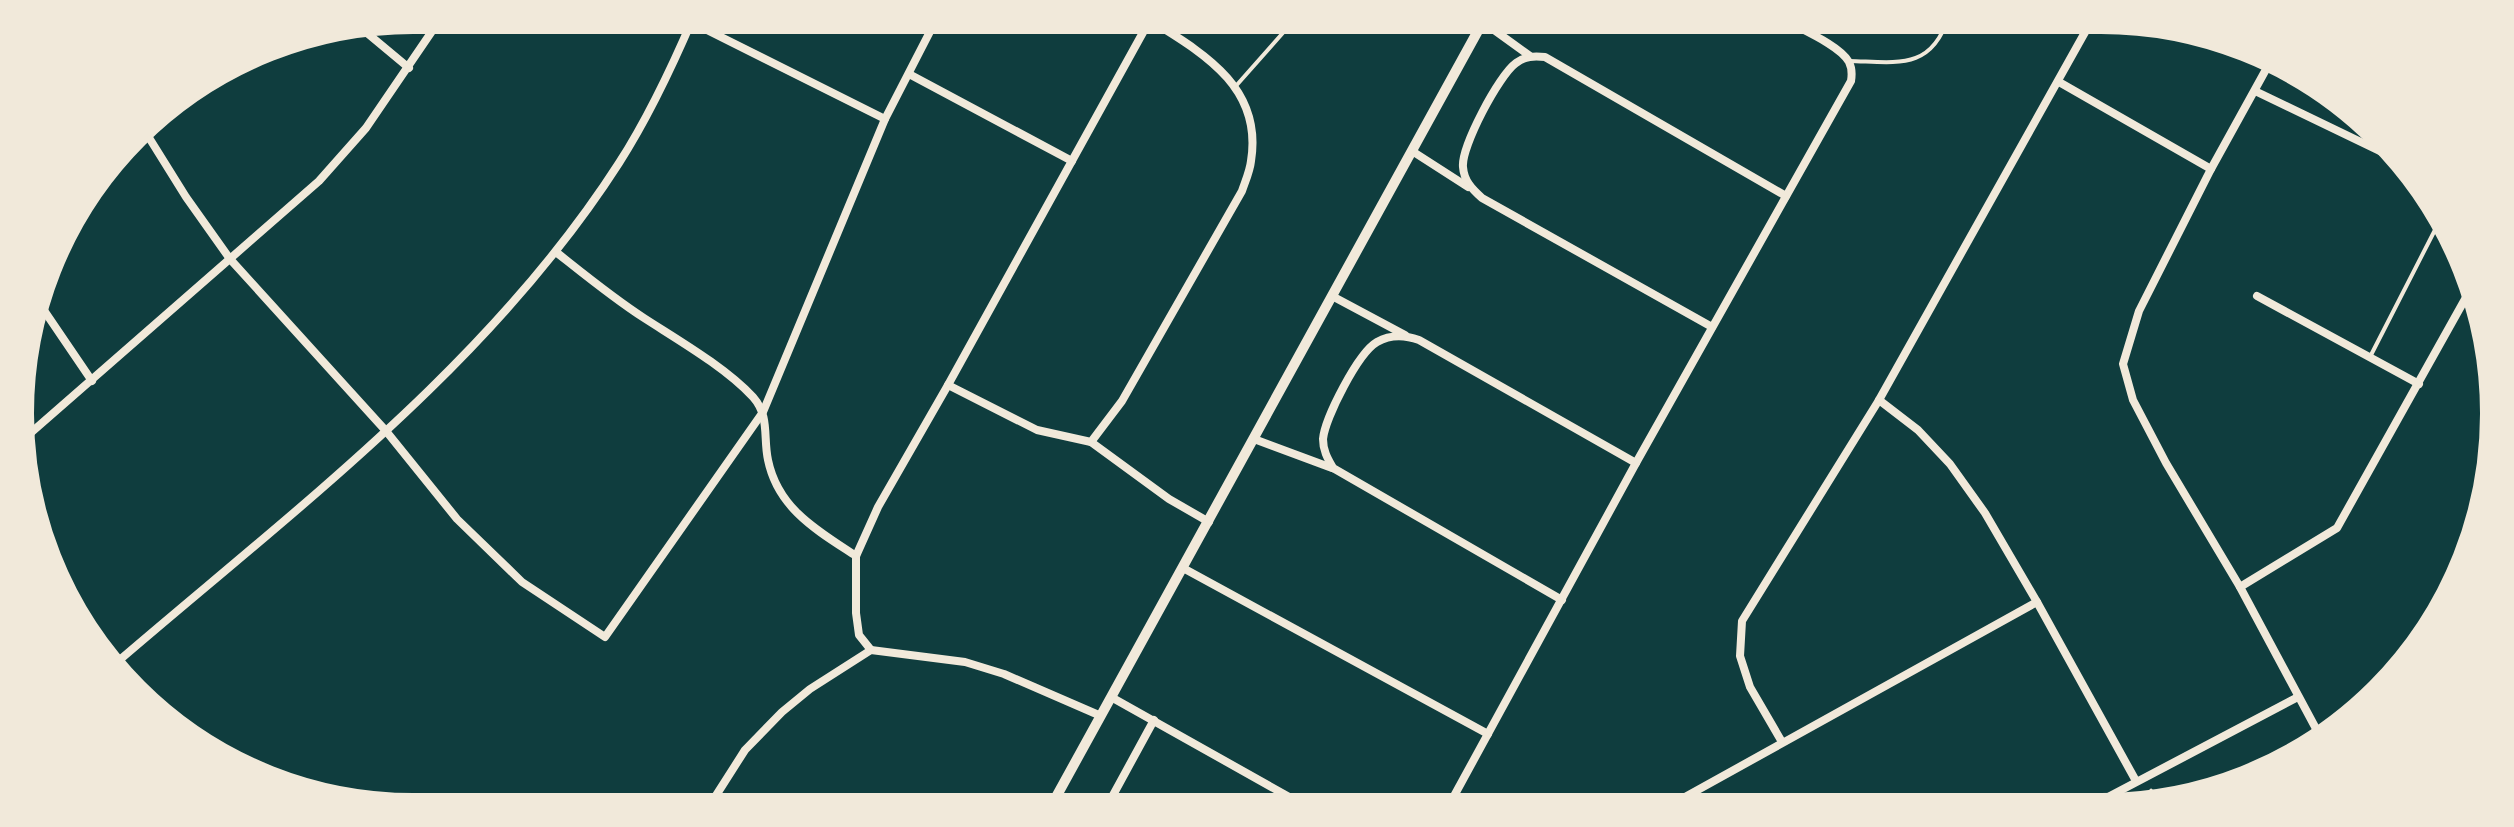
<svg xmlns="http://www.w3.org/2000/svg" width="2514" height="827" viewBox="0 0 2514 827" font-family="Inter,sans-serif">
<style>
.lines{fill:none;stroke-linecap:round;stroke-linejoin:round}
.path{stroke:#f1e9da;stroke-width:3}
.service{stroke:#f1e9da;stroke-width:4}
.minor{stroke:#f1e9da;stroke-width:8}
.tertiary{stroke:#f1e9da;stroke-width:10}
.rim{fill:none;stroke:#f1e9da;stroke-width:4}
</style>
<rect width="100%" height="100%" fill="#0f3d3e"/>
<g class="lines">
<polyline class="path" points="2151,790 2158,804"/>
<g class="service">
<path d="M1849,61C1896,62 1931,71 1948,18"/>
<polyline points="1235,87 1296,18"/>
<polyline points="2371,355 2437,226"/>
</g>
<g class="minor">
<polyline points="691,22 885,119"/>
<polyline points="1483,22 1530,56"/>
<polyline points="361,28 409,68"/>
<polyline points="2269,64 2211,169 2139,311 2123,364 2133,400 2166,463 2240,587 2321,738"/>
<polyline points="909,74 1072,161"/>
<polyline points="2059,82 2211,169"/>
<polyline points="2255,91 2390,156"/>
<polyline points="143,128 186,197 230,259 386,431 457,519 522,582 605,637 763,412 885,119 937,18"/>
<polyline points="1412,151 1468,187"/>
<path d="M556,252C585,275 613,298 644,318C678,340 725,367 753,397C770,416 763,437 768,460C778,509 818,531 856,556"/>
<polyline points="1332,296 1405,335"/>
<polyline points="2257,296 2419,384"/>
<polyline points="39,303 92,381"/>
<path d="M1712,327L1482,198C1472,189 1464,181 1463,167C1461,147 1499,75 1516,63C1525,56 1534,56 1545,57L1786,196"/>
<path d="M948,385L1037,430L1091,442L1122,401L1242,191C1245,182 1250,171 1251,161C1263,87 1203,53 1150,20"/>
<polyline points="1879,400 1918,430 1950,464 1985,513 2037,602 2136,781"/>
<polyline points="26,437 319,181 366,128 441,18"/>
<polyline points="1254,439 1332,468"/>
<polyline points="1091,442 1169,499 1209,522"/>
<polyline points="1183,568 1488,734"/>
<polyline points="2458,571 2459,573"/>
<polyline points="2240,587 2337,528 2469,292"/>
<path d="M1562,600L1333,468C1328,459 1323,451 1323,439C1325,418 1358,353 1377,342C1391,334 1405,335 1419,340L1636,463"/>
<polyline points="871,650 859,635 856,613 856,556 878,507 948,385 1151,18"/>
<path d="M115,664C294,510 490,364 619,163C648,118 672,67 693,18"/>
<polyline points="1111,697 1307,807"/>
<polyline points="1782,742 1750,687 1740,656 1742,621 1879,400 2093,18"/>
<polyline points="2091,806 2298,697"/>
<path d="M1448,807L1636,463L1851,81C1852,75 1852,68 1849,62C1840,45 1798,28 1781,18"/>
<polyline points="1667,807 2037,602"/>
<polyline points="708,808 745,750 782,712 810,689 871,650 965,662 1004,674 1101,716"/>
<polyline points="1106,808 1154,720"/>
</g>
<polyline class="tertiary" points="1050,808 1485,18"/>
</g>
<path d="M0 0H2514V827H0ZM413 32H2101A381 381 0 0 1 2482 413V414A381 381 0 0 1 2101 795H413A381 381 0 0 1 32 414V413A381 381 0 0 1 413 32Z" fill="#f1e9da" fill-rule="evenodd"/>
<path class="rim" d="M413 32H2101A381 381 0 0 1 2482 413V414A381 381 0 0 1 2101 795H413A381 381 0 0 1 32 414V413A381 381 0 0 1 413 32Z"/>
</svg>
